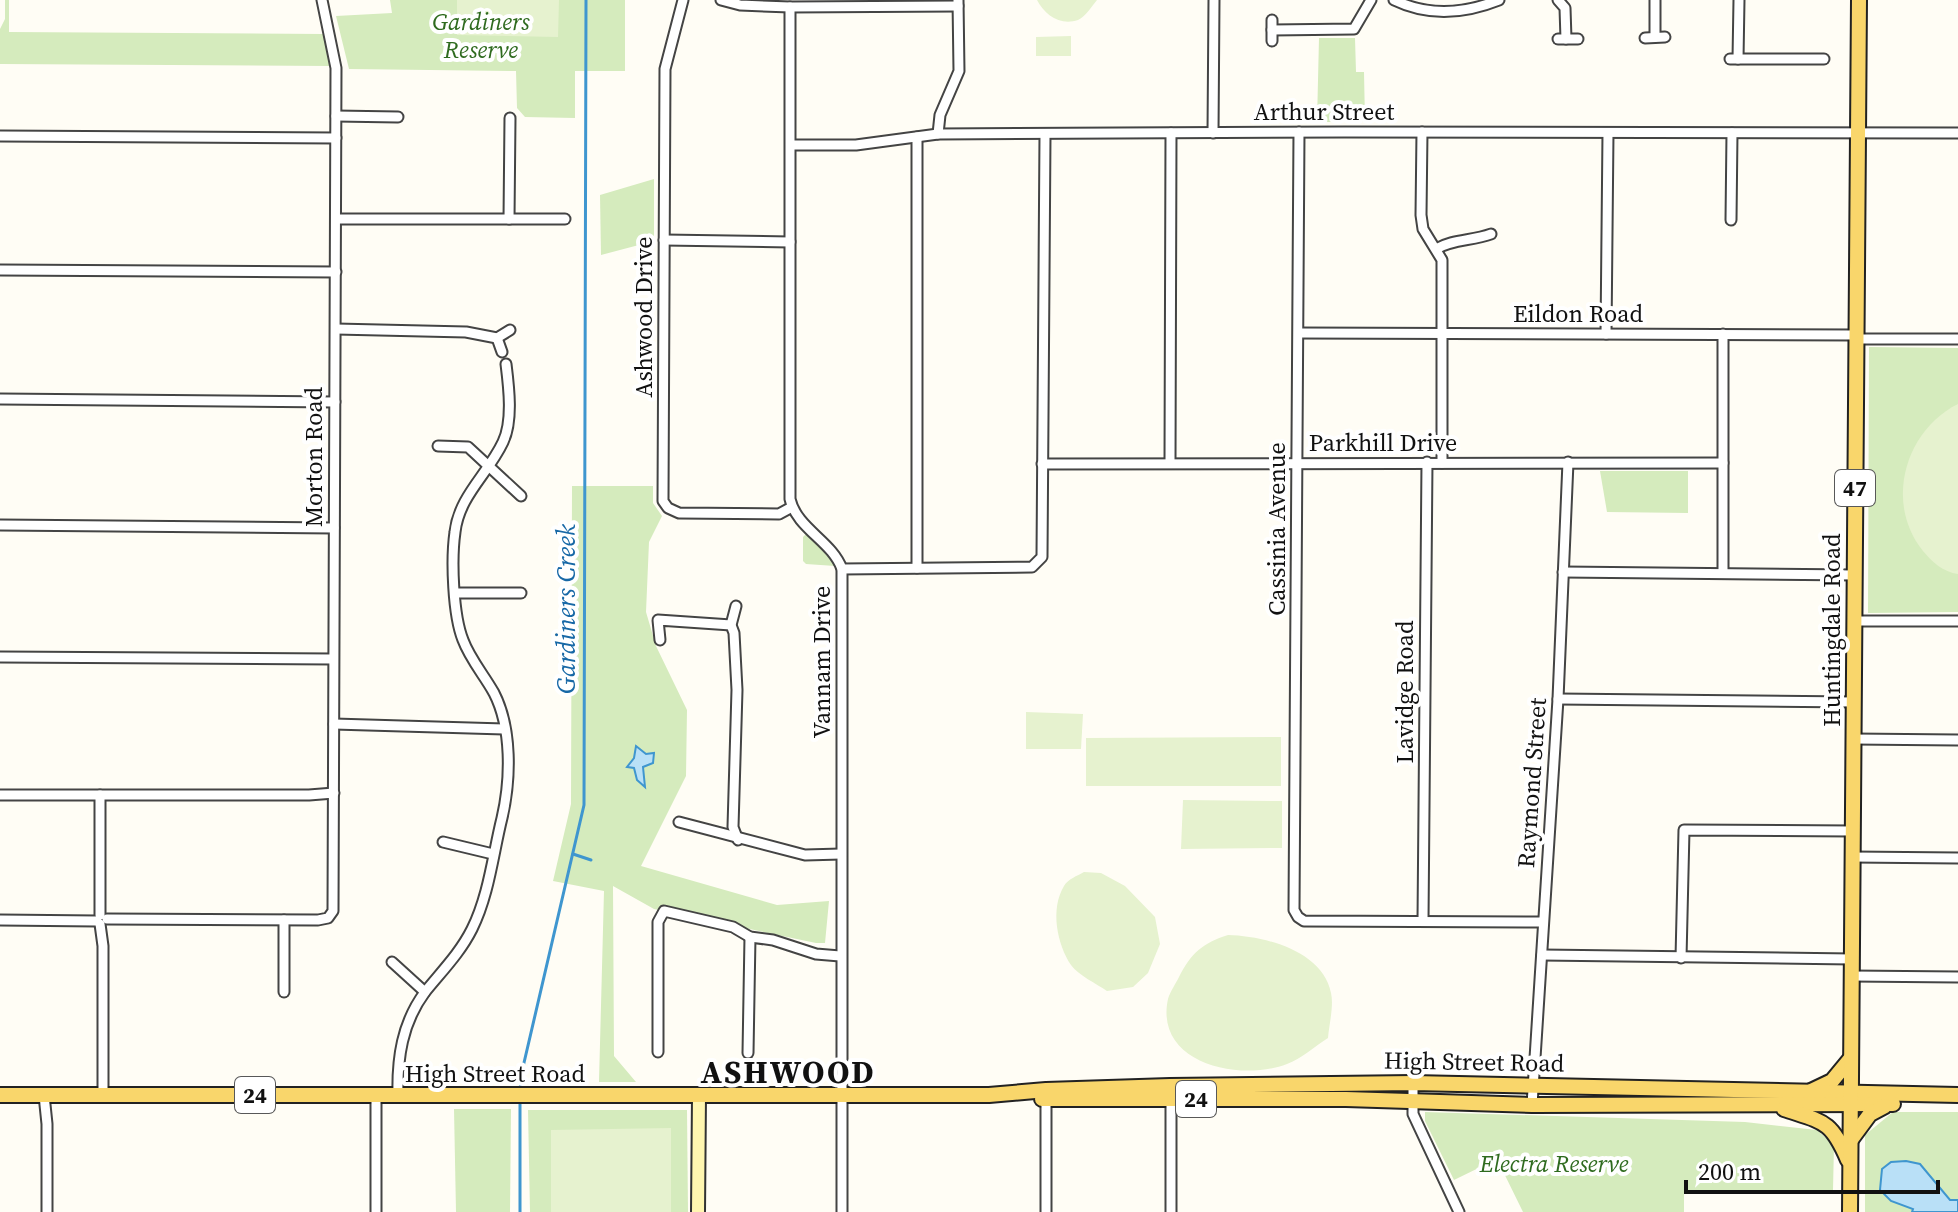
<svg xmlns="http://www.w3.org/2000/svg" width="1958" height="1212" viewBox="0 0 1958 1212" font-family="'Source Serif 4',serif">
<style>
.green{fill:#d5ebbd}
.pitch{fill:#e6f2cf}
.water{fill:#b9e0f7;stroke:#3f96cf;stroke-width:2}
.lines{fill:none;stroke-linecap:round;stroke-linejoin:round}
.stream{stroke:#3f96cf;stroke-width:3}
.street-casing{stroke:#444;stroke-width:13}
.secondary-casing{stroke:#333;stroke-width:16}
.primary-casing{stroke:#222;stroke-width:18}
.street{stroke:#fff;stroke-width:9}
.secondary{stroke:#fff6b0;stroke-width:12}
.primary{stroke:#f9d66b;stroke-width:14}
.labels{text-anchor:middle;stroke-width:8;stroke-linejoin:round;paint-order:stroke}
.shield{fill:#fff;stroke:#585858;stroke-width:2}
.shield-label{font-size:22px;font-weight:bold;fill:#111}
.park-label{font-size:24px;font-style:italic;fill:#2f6b1f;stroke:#fff}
.street-label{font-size:24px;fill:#111;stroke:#fff}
.water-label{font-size:26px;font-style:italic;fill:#1768a6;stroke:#fff}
.district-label{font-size:32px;font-weight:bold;letter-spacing:2px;fill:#111;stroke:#fff}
</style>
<rect width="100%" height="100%" fill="#fffdf5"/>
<g class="green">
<polygon points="5,0 9,0 9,32 323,34 331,66 0,64 0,29 5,19"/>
<polygon points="390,0 625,0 625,71 575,71 575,118 525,117 517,108 516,71 349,69 336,16 392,13"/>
<polygon points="1319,38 1355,38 1356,72 1364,72 1365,122 1317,122"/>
<polygon points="654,179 654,241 601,255 600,195"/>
<polygon points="1869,347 1958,348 1958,612 1868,613"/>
<polygon points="1600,471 1688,471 1688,513 1607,512"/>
<polygon points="572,486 653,486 653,503 662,516 649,542 646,612 656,646 687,710 686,776 641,866 777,905 829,901 825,943 816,943 654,909 613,886 614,1056 636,1082 599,1082 604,891 553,881 571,804"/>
<polygon points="807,533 832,558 835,566 806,564 803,561 803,537"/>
<polygon points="454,1109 511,1109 510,1212 456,1212"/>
<polygon points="528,1110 687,1110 688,1212 530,1212"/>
<polygon points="1425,1112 1745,1122 1817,1130 1834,1145 1833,1190 1684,1191 1684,1212 1523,1212 1497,1159 1454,1180 1425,1121"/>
<polygon points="1893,1112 1958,1112 1958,1212 1865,1212 1865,1135"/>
</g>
<g class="pitch">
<polygon points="457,0 559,0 558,37 457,35"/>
<path d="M1037,0H1097C1092,6 1085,17 1078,20C1060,26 1045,15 1037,0Z"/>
<polygon points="1071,36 1071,56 1036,56 1036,37"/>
<path d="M1958,404V574C1943,572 1932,562 1923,551C1884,503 1905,430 1958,404Z"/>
<polygon points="1026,712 1083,714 1081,749 1026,749"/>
<polygon points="1281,737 1281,786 1086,786 1086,738"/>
<polygon points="1183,800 1282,801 1282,848 1181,849"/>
<path d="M1084,872L1101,873L1125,886L1155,917L1160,944L1148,973L1133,987L1107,991C1097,984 1078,975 1071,965C1057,944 1050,909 1064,886C1068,879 1077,876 1084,872Z"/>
<path d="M1228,935C1265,936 1323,951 1331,993C1334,1006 1329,1025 1328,1038C1315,1046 1301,1059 1287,1064C1240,1082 1154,1064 1168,999C1170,992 1176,983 1179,977C1191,953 1203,943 1228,935Z"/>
<polygon points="671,1128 671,1212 551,1212 551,1130"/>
</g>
<g class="water">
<polygon points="636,746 646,754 654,753 653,763 643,767 645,787 637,780 634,768 627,767 634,758"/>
<polygon points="1906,1161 1920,1164 1950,1200 1958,1200 1958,1212 1912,1212 1913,1209 1891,1201 1880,1190 1882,1169 1891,1162"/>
</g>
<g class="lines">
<g class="stream">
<polyline points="573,854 591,860"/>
<polyline points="520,1089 523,1067 584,805 586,0"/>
<polyline points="520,1101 520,1212"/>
</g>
<defs>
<g id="street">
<polyline points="683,0 665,69 663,501 668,508 679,513 779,514 792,507"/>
<polyline points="721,0 740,5 790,7 958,6"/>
<path d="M1394,0C1429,17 1464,14 1499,0"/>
<polyline points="1558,0 1565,8 1566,39"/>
<path d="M790,7V499C797,529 832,541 842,569V1212"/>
<polyline points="1272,20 1272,41"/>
<polyline points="1272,30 1354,29 1371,0"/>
<polyline points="1655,37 1655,0"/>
<polyline points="1645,38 1665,37"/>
<polyline points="1558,39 1578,39"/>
<polyline points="1730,59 1824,59"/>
<polyline points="1738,59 1739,0"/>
<polyline points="336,116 398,117"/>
<polyline points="1299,132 1294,910 1298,917 1304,921 1543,922"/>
<polyline points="1422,132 1421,215 1423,229 1442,260 1442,463"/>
<polyline points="1213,133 1214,0"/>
<polyline points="938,134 940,115 959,71 958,0"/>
<polyline points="0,136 336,138"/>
<polyline points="792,145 856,145 938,134 1344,132 1958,133"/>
<polyline points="336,219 565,219"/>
<polyline points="509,219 510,118"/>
<polyline points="1731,220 1732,133"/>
<polyline points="664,240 790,242"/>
<path d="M1436,249C1453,239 1472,241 1491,234"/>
<polyline points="0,270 336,272"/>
<polyline points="336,329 466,332 497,338 510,330"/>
<polyline points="1299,333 1856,335"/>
<polyline points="1606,334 1608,133"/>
<polyline points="1723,334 1723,573"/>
<polyline points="497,338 502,352"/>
<polyline points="1856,339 1958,339"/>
<polyline points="0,399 335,402"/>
<polyline points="438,446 468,447 521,496"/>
<polyline points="1170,463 1171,133"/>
<polyline points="1042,464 1723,463"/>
<polyline points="0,525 334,528"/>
<polyline points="917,568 917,137"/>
<polyline points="842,569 1032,567 1042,557 1045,135"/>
<polyline points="1563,572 1855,575"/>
<polyline points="455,593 521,593"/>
<polyline points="736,606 731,625 734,633 737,690 733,827 738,840"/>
<polyline points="1854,621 1958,621"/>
<polyline points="660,640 658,620 731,625"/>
<polyline points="0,657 333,659"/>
<polyline points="1558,699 1854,702"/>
<polyline points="334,724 504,729"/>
<polyline points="1853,739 1958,740"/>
<polyline points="0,795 309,795 334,793"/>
<polyline points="679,822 805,855 841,854"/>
<polyline points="443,842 493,854"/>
<polyline points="1852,857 1958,858"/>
<polyline points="100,915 100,795"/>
<polyline points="107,919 318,920 328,918 333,911 336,68 322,0"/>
<polyline points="0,920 97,921"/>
<polyline points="1423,921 1427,462"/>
<polyline points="100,924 103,946 103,1095"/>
<polyline points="1542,955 1852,959"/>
<polyline points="1681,958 1684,830 1853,831"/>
<polyline points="392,962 425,992"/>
<polyline points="1851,976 1958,977"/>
<polyline points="284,992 284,920"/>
<polyline points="658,1052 658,922 664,911 733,927 750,937 773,940 816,954 840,956"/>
<polyline points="748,1053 750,937"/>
<polyline points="1413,1083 1413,1114 1459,1212"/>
<polyline points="44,1095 47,1124 47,1212"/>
<path d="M398,1096C397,1058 402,1023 425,992C442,971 460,953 472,929C489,895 493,854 502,818C511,779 512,728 494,693C484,675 470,659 463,640C453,615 451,560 455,532C459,496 488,474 503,442C513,421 509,388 506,364"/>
<polyline points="1171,1097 1171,1212"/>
<polyline points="1532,1105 1558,699 1568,462"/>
<polyline points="376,1212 376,1096"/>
<polyline points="1046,1212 1046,1094"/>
</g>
<polyline id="secondary" points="698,1212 699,1096"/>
<g id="primary">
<polyline points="1811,1091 1832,1081 1851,1058"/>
<polyline points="0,1095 989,1095 1046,1090 1170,1086 1413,1083 1958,1095"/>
<polyline points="1042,1099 1346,1099 1532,1105 1893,1104"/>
<path d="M1784,1109C1823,1122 1831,1120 1848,1160"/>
<polyline points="1850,1141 1870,1114 1885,1106"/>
<polyline points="1850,1212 1859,0"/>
</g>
</defs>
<use href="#street" class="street-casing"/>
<use href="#secondary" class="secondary-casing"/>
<use href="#primary" class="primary-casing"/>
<use href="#street" class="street"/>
<use href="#secondary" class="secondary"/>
<use href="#primary" class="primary"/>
</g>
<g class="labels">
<g class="shield">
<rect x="1835" y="470" width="40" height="36" rx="6"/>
<rect x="235" y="1077" width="40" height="36" rx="6"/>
<rect x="1176" y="1081" width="40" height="36" rx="6"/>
</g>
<g class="shield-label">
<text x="1855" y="496">47</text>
<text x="255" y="1103">24</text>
<text x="1196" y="1107">24</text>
</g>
<g class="park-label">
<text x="481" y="30">Gardiners<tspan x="481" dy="28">Reserve</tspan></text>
<text x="1554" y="1172">Electra Reserve</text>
</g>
<g class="street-label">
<text x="1324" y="120">Arthur Street</text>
<text x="1578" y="322">Eildon Road</text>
<text transform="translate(644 317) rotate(-90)" y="8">Ashwood Drive</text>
<text x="1383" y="451">Parkhill Drive</text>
<text transform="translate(314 457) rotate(-90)" y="8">Morton Road</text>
<text transform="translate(1277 529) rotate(-90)" y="8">Cassinia Avenue</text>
<text transform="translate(1832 630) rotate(-90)" y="8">Huntingdale Road</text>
<text transform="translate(822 662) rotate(-90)" y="8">Vannam Drive</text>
<text transform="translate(1405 692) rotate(-90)" y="8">Lavidge Road</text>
<text transform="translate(1532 783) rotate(-86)" y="8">Raymond Street</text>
<text transform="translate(1474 1062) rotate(1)" y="8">High Street Road</text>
<text x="495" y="1082">High Street Road</text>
</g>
<g class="water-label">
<text transform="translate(566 609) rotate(-90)" y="9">Gardiners Creek</text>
</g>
<g class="district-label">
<text x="788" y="1083">ASHWOOD</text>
</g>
</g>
<path d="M1686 1180v12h252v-12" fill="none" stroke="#111111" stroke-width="4"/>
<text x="1698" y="1180" font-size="24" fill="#111111" stroke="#ffffff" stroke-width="6" paint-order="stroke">200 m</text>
</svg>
